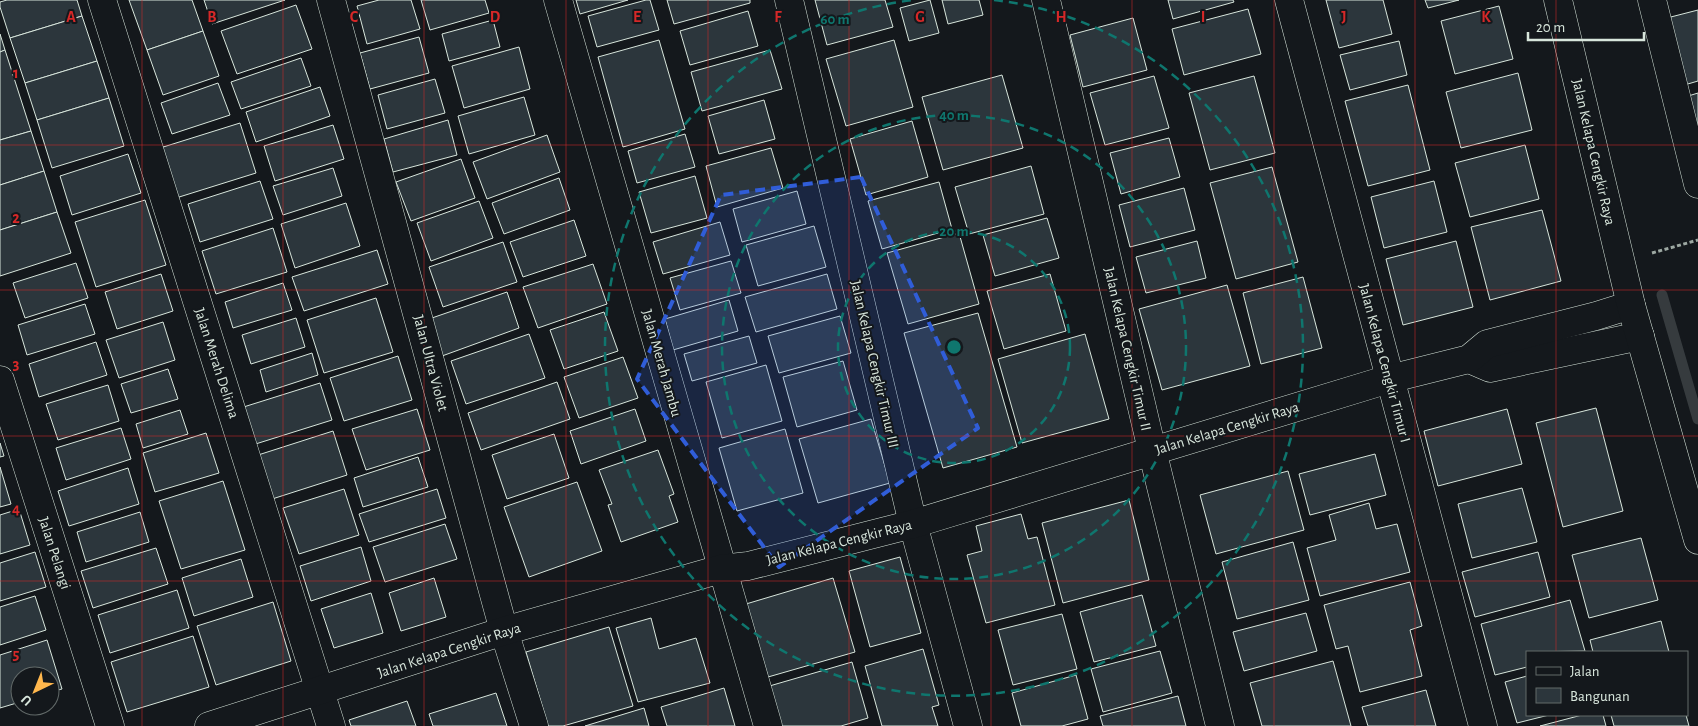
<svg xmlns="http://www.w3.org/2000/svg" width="1698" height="726" viewBox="0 0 1698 726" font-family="'Alegreya Sans',sans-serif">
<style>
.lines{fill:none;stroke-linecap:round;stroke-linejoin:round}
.stream{stroke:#363b3e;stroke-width:11}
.building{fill:#2c363c;stroke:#d8e6dc}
.minor-casing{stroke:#d8e6dc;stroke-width:29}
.tertiary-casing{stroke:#d8e6dc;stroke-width:29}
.path{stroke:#9da8a2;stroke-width:3;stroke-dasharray:4 2.5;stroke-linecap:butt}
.minor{stroke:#14181c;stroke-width:28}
.tertiary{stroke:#14181c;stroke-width:28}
.marked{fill:#305dd8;fill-opacity:0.2;stroke:#305dd8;stroke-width:4;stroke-dasharray:10 6;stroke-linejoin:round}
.grid{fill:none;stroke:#d62828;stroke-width:1;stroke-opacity:0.55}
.ring{fill:none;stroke:#0f766e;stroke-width:2.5;stroke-dasharray:9 6}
.labels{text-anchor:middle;stroke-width:4;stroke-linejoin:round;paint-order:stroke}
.street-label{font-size:15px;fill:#d8e6dc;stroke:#14181c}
.grid-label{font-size:16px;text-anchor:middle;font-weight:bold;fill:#d62828;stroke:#14181c;stroke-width:4;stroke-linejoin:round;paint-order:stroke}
.centre{fill:#0f766e;stroke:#14181c;stroke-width:2.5}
.ring-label{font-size:15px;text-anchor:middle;font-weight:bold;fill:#0f766e;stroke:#14181c;stroke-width:4;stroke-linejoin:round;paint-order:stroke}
</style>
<rect width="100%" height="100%" fill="#14181c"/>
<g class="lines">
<polyline class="stream" points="1662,295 1698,419"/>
</g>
<g class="building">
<polygon points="7,0 77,0 82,16 10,38 0,7 0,2"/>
<polygon points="129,0 192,0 203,31 147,50"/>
<polygon points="204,0 285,0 212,24"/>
<polygon points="379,0 411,0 420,29 367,44 357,6"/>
<polygon points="421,0 485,0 489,13 430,30"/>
<polygon points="576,0 628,0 580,14"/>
<polygon points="646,0 650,0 659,30 597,47 588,16"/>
<polygon points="667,0 750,0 750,3 674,24"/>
<polygon points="815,0 885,0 893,27 827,45"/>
<polygon points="930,0 939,33 909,41 900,8"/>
<polygon points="942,0 979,0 983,15 948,24"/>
<polygon points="1168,0 1233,0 1234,2 1173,19"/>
<polygon points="1326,0 1383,0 1392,34 1339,48"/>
<polygon points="1425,0 1459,0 1428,8"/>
<polygon points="296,5 312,49 237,74 221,31"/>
<polygon points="1499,6 1513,59 1455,74 1441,21"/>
<polygon points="1248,9 1261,54 1184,75 1172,29"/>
<polygon points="1698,10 1698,81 1681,86 1663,19"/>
<polygon points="748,11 758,46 690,65 680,31"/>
<polygon points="82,16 97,61 25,83 10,38"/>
<polygon points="1133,18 1147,70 1083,87 1070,35"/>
<polygon points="493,20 500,47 449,61 442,34"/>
<polygon points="203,31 219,76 163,95 147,50"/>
<polygon points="0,34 5,50 0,52"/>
<polygon points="419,37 429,73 370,89 360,53"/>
<polygon points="659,40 685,129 623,147 598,57"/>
<polygon points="894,40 913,107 846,126 826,59"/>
<polygon points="1399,41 1407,75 1350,90 1340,55"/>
<polygon points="519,47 530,89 464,108 452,66"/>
<polygon points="5,50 31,131 0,140 0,52"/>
<polygon points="770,50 782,89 702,111 691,72"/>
<polygon points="301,58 311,86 241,109 231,82"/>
<polygon points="97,61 109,98 37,120 25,83"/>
<polygon points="1518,73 1532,130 1461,148 1446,92"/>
<polygon points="1002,75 1023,148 943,170 922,97"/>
<polygon points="1154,76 1169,128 1105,145 1090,93"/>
<polygon points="1254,76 1275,153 1210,170 1189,93"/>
<polygon points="435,79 445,113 387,129 378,95"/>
<polygon points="218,83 230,115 172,134 161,103"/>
<polygon points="1408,85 1430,170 1368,186 1345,101"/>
<polygon points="320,87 330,116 256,142 246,112"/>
<polygon points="1698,93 1698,146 1685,97"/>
<polygon points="524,97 535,135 469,154 458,116"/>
<polygon points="109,98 124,146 52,168 37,120"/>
<polygon points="764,100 775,139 719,154 708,116"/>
<polygon points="448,120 457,155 393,172 384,139"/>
<polygon points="912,121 928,177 866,195 850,139"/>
<polygon points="240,123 256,173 176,198 160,148"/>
<polygon points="333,125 344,159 275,181 264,146"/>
<polygon points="31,131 44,171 0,185 0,140"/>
<polygon points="685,134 695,167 637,183 628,151"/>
<polygon points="547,135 560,172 487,199 473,162"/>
<polygon points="1169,138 1180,177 1121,194 1110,153"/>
<polygon points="1525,145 1539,199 1470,217 1455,163"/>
<polygon points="771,148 783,188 717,207 706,166"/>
<polygon points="128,154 141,193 72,215 60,176"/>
<polygon points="461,159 475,198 411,221 396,182"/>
<polygon points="1031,166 1044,214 969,234 955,187"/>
<polygon points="1272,167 1298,262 1236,279 1210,183"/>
<polygon points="333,168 342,196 283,215 273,186"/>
<polygon points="44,171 57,212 0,230 0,185"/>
<polygon points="695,176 707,218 651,233 639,192"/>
<polygon points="559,178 570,210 504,234 492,203"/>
<polygon points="260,181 273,219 200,242 188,204"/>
<polygon points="1434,181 1447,232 1384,248 1371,197"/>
<polygon points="939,182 952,229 882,249 868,201"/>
<polygon points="1184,188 1195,230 1130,247 1119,205"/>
<polygon points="797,191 806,224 742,242 733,209"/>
<polygon points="145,200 166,265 96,287 75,222"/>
<polygon points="479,201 493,238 431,261 417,223"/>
<polygon points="346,203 360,246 295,268 281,224"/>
<polygon points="1542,210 1561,281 1490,300 1471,227"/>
<polygon points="57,212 71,253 0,276 0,230"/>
<polygon points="1047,218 1059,258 995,276 983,235"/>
<polygon points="574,220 586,256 523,277 510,242"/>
<polygon points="720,222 730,255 663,274 653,242"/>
<polygon points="814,226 826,267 758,286 746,245"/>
<polygon points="273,228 287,272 216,294 202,251"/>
<polygon points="959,233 979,304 908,324 887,253"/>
<polygon points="1197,241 1206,278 1146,293 1136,257"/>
<polygon points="1456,241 1473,307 1403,325 1386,259"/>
<polygon points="503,242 517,282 443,307 429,267"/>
<polygon points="377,250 388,284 304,311 292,277"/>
<polygon points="731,261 741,293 680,310 670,278"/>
<polygon points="76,263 88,298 25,318 13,283"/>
<polygon points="593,264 607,304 538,328 523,287"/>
<polygon points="161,274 173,311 117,329 105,292"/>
<polygon points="827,274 837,309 756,332 745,297"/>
<polygon points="1050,274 1066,331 1004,349 987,291"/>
<polygon points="1303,277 1322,348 1261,364 1243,293"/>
<polygon points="283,283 292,310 233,328 225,302"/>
<polygon points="1227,285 1250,366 1162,390 1139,309"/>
<polygon points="507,292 519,328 442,356 429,319"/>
<polygon points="376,298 393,352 324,373 307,320"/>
<polygon points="729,300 738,331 673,350 665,319"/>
<polygon points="85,304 95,334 27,355 18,325"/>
<polygon points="604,312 618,351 564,369 550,330"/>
<polygon points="978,313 1017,447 943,468 904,333"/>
<polygon points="840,316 851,353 779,373 768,336"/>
<polygon points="296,318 305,347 251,364 242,335"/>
<polygon points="163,322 175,360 119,378 106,340"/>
<polygon points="529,334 545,378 466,404 451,361"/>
<polygon points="1085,334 1109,419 1022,443 998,359"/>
<polygon points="749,336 757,363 692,381 684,354"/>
<polygon points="96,342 107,375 39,397 29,364"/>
<polygon points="312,353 318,375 266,392 260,370"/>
<polygon points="398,356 412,400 344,421 330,378"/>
<polygon points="623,357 638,398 579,418 564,377"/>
<polygon points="843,361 857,410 797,427 783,377"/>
<polygon points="766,365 782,421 722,438 706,382"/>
<polygon points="168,369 178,399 131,413 121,384"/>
<polygon points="557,382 570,419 481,450 468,413"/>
<polygon points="320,383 332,420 246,447 234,410"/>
<polygon points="108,385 119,421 58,440 46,404"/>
<polygon points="1596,408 1623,511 1563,527 1536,423"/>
<polygon points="417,409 430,450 366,470 352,429"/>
<polygon points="635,409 646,441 581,464 570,431"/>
<polygon points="1507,409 1522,464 1438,486 1424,431"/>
<polygon points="180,410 188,434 143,448 136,424"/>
<polygon points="871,419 890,483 818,503 799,439"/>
<polygon points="121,428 131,459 66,480 56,448"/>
<polygon points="785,429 803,493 737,511 719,448"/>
<polygon points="333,431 347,475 269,500 255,456"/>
<polygon points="206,433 219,473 155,492 143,453"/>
<polygon points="554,434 569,478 507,499 492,455"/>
<polygon points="0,443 4,456 0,457"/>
<polygon points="658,450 674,494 669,496 678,522 621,542 608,505 612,504 599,470"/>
<polygon points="1375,454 1386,495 1310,515 1299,474"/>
<polygon points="418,457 428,487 363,507 354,478"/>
<polygon points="0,467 11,504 0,507"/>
<polygon points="128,468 139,504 69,526 58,491"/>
<polygon points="1288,471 1304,530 1216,554 1200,495"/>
<polygon points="223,481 245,550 181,569 159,501"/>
<polygon points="577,482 602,551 529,577 504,507"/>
<polygon points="1522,488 1537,542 1472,558 1458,504"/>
<polygon points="344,489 359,535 299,554 283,508"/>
<polygon points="437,489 446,518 369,542 359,514"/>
<polygon points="1129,500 1149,580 1063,603 1042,523"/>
<polygon points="1369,503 1376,529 1397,524 1410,572 1320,596 1307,548 1336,540 1329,515"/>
<polygon points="19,509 30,545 0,554 0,515"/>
<polygon points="140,512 149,542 86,562 77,532"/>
<polygon points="1021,514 1028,539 1037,537 1055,605 986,623 967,555 982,551 976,526"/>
<polygon points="445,524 457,559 385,582 373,547"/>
<polygon points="1641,538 1658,600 1589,618 1572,555"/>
<polygon points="1293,542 1309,600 1237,619 1222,562"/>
<polygon points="361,547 371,581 311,601 300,566"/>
<polygon points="156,548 168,584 93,608 81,571"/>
<polygon points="35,552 46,587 0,601 0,563"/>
<polygon points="1538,552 1550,597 1475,617 1462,572"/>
<polygon points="900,557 921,633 870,647 849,571"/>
<polygon points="241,559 253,597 194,616 182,578"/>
<polygon points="434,578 446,617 401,631 389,593"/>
<polygon points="833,578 855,652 768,677 746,604"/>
<polygon points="1410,582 1422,626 1410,630 1422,676 1360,692 1348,646 1336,649 1324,605"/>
<polygon points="177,590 189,628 110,653 98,615"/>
<polygon points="371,593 383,633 334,648 321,609"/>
<polygon points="1142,595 1156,646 1094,662 1080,612"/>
<polygon points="35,596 46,630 0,645 0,607"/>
<polygon points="1570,600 1585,651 1527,652 1527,667 1495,675 1481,624"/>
<polygon points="273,602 291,661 216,685 197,626"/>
<polygon points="1306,613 1317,651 1244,671 1233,632"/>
<polygon points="1062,614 1077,669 1013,685 998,630"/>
<polygon points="651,618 659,649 696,638 710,683 638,702 616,628"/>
<polygon points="1661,621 1669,652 1593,652 1590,640"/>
<polygon points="609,627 633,706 563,726 548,726 526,652"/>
<polygon points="193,636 209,687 127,712 111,662"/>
<polygon points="47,640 62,689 50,692 50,676 20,676 20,702 0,708 0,655"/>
<polygon points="923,649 939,705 932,707 938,726 882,726 865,666"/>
<polygon points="1160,651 1172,693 1103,712 1091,669"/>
<polygon points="1333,661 1351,726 1262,726 1250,683"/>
<polygon points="852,662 868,718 841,726 778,726 766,687"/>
<polygon points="1076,675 1088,719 1062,726 1021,726 1012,693"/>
<polygon points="1527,676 1527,715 1549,715 1517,723 1505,682"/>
<polygon points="724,688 735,726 667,726 661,707"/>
<polygon points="1426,690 1436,726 1368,726 1362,707"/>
<polygon points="496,693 507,726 433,726 429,714"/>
<polygon points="1178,696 1186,726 1103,726 1100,716"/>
<polygon points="407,701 416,726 351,726 349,720"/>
<polygon points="644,708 649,726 585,726"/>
<polygon points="1582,715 1603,715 1606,726 1540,726"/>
<polygon points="1611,715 1686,715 1689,726 1614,726"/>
</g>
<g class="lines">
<defs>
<g id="minor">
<polyline points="102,0 331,726"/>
<polyline points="331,0 504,631 534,726"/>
<polyline points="558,0 768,726"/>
<polyline points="789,0 913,524 968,726"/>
<polyline points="1046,0 1152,450 1220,726"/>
<polyline points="1289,0 1483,726"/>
<polyline points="1469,359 1490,368 1640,336"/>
<polyline points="0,380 110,726"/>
<polyline points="209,726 504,631 721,569 748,566 913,524 1389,379 1469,359 1487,344 1596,316 1631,305"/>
</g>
<g id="tertiary">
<polyline points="1558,0 1631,305 1698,540"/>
<polyline points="1652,0 1698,184"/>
</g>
</defs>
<use href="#minor" class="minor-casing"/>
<use href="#tertiary" class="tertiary-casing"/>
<polyline class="path" points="1652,253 1698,240"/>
<use href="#minor" class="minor"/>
<use href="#tertiary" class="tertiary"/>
</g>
<path class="marked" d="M861,177L978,428L779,567L637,379L721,195Z"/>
<path class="grid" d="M142,0V726M283,0V726M424,0V726M566,0V726M708,0V726M849,0V726M991,0V726M1132,0V726M1274,0V726M1415,0V726M1556,0V652M0,145H1698M0,290H1698M0,436H1698M0,581H1698M1556,715V726"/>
<g class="ring">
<circle cx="954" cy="347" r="116"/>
<circle cx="954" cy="347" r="232"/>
<path d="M994 0A349 349 0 1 1 914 0"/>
</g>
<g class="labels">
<g class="street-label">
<text transform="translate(1594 152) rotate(77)" y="5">Jalan Kelapa Cengkir Raya</text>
<text transform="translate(1128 349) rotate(77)" y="5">Jalan Kelapa Cengkir Timur II</text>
<text transform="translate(217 363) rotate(72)" y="5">Jalan Merah Delima</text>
<text transform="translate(431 363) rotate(75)" y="5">Jalan Ultra Violet</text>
<text transform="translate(662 363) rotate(74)" y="5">Jalan Merah Jambu</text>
<text transform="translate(1385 363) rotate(75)" y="5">Jalan Kelapa Cengkir Timur I</text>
<text transform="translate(875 364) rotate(77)" y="5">Jalan Kelapa Cengkir Timur III</text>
<text transform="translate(1227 428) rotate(-17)" y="5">Jalan Kelapa Cengkir Raya</text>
<text transform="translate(839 542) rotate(-14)" y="5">Jalan Kelapa Cengkir Raya</text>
<text transform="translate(55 553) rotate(72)" y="5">Jalan Pelangi</text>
<text transform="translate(449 650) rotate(-18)" y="5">Jalan Kelapa Cengkir Raya</text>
</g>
</g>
<g class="grid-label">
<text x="71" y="22">A</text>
<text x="212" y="22">B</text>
<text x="354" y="22">C</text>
<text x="495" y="22">D</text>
<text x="637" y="22">E</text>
<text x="778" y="22">F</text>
<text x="920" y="22">G</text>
<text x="1061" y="22">H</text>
<text x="1203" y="22">I</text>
<text x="1344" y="22">J</text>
<text x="1486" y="22">K</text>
<text x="16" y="78">1</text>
<text x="16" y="223">2</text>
<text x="16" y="369">3</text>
<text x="16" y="514">4</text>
<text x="16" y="659">5</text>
</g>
<circle cx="954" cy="347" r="8" class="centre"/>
<g class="ring-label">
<text x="835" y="24">60 m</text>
<text x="954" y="120">40 m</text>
<text x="954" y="236">20 m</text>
</g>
<rect x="1526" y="651" width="162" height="65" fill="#14181c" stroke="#626a69"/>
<rect x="1536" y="667" width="25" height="8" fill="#14181c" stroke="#626a69"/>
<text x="1570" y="676" font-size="15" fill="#d8e6dc">Jalan</text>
<rect x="1536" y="688" width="25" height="15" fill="#2c363c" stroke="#626a69"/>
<text x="1570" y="701" font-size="15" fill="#d8e6dc">Bangunan</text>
<g transform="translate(35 691) rotate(223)"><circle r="24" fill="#14181c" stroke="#626a69"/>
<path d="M0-4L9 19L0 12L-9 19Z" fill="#ffb74d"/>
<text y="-8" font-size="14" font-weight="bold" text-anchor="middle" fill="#d8e6dc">U</text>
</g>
<path d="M1528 32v8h116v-8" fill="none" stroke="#d8e6dc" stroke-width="2.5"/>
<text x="1536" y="32" font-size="15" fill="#d8e6dc" stroke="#14181c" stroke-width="4" paint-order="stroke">20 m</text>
</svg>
